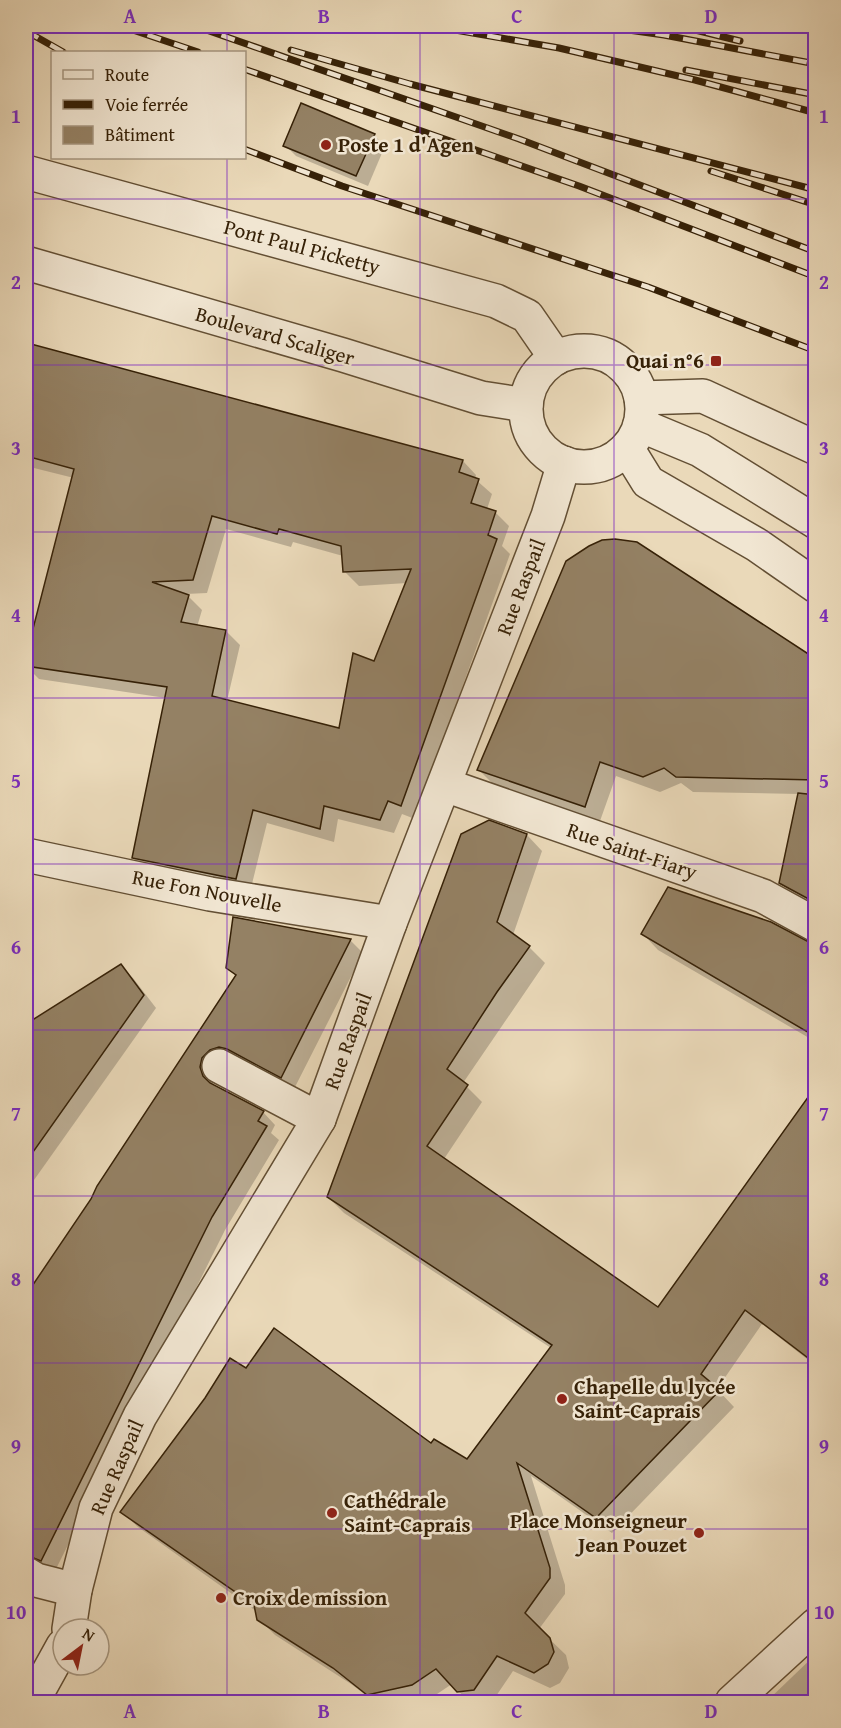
<svg xmlns="http://www.w3.org/2000/svg" width="841" height="1728" viewBox="0 0 841 1728" font-family="'Gentium Book Plus',serif">
<style>
.shadow{fill:#0003;fill-rule:evenodd}
.building{fill:#948164;stroke:#362107;stroke-width:1.5;fill-rule:evenodd}
.lines{fill:none;stroke-linecap:round;stroke-linejoin:round}
.minor-casing{stroke:#634f34;stroke-width:36}
.minor{stroke:#f1e6d2;stroke-width:33}
.rail-casing{stroke:#362107;stroke-width:7}
.rail{stroke:#f1e6d2;stroke-width:4.5;stroke-dasharray:14;stroke-linecap:butt}
.grid{fill:none;stroke:#7b2cbf;stroke-width:1.5;stroke-opacity:0.55}
.poi-dot{fill:#8f2418;stroke:#f1e6d2;stroke-width:2}
.labels{text-anchor:middle;stroke-width:5;stroke-linejoin:round;paint-order:stroke}
.poi-label{font-size:21px;font-weight:bold;fill:#362107;stroke:#f1e6d2;text-anchor:start}
.street-label{font-size:21px;fill:#362107;stroke:#f1e6d2}
.neatline{fill:none;stroke:#7b2cbf;stroke-width:2}
.grid-label{font-size:20px;text-anchor:middle;font-weight:bold;fill:#7b2cbf}
</style>
<rect width="100%" height="100%" fill="#ead9b9"/>
<filter id="stains"><feTurbulence type="fractalNoise" baseFrequency=".00333" numOctaves="4"/><feColorMatrix values="0 0 0 0 .2 0 0 0 0 .09 0 0 0 0 .02 0 0 0 .5 -.17"/></filter>
<radialGradient id="worn" r=".72"><stop offset=".6" stop-color="#630" stop-opacity="0"/><stop offset="1" stop-color="#630" stop-opacity=".3"/></radialGradient>
<g class="shadow">
<polygon points="374,135 385,146 368,186 296,156 285,145"/>
<path d="M26,345L463,461L476,475L475,479L492,494L487,509L495,512L509,526L502,546L510,554L415,819L402,814L394,833L338,819L334,842L267,823L250,892L147,872L133,858L166,698L39,679L26,666V670V659L74,478L26,466ZM226,529L291,547L293,542L343,556L345,572L359,586L407,583L375,663L340,730L227,701L240,645L226,631L197,627L202,610L186,594L207,593Z"/>
<polygon points="816,662 816,909 797,899 781,883 799,794 693,792 681,783 660,792 616,776 600,821 494,785 479,770"/>
<polygon points="527,835 542,851 513,935 529,947 545,963 463,1083 482,1102 444,1159 658,1309 816,1089 816,1366 762,1324 717,1389 734,1407 612,1533 531,1476 565,1585 565,1594 539,1629 566,1655 569,1668 560,1683 550,1688 513,1671 492,1702 469,1702 452,1684 428,1700 417,1702 375,1702 351,1684 275,1635 259,1619 256,1611 138,1527 122,1512 246,1370 432,1445 467,1461 551,1348 344,1213 328,1197"/>
<polygon points="643,934 816,945 816,1042 658,950"/>
<polygon points="350,940 363,953 294,1089 212,1081 214,1086 263,1112 275,1125 271,1133 279,1140 225,1230 54,1573 26,1574 26,1298 92,1200 237,977 228,968"/>
<polygon points="120,966 133,978 156,1008 34,1180 26,1174 26,1026"/>
<polygon points="26,1600 31,1606 26,1613"/>
<polygon points="26,1615 33,1623 26,1638"/>
<polygon points="816,1654 816,1702 766,1702"/>
</g>
<g class="building">
<polygon points="301,103 375,134 356,176 283,146"/>
<path d="M31,344L463,460L459,472L479,479L471,503L496,511L488,535L497,539L401,806L388,801L380,820L324,806L320,829L253,810L236,879L132,858L167,687L26,666V656L74,469L26,456V369ZM212,516L277,534L279,529L341,546L343,572L411,569L374,661L353,653L339,728L212,696L226,630L181,622L189,595L152,582L193,580Z"/>
<polygon points="615,539 637,542 816,659 816,780 676,777 664,768 643,777 600,762 585,807 477,770 566,561 589,546 602,540"/>
<polygon points="798,793 816,795 816,903 779,883"/>
<polygon points="489,820 527,834 497,922 530,946 497,992 447,1069 468,1085 427,1146 658,1307 816,1086 816,1364 745,1310 701,1374 720,1390 596,1518 517,1463 550,1568 550,1578 525,1613 550,1638 554,1652 548,1664 534,1673 497,1656 474,1690 457,1692 436,1669 412,1685 367,1695 333,1668 257,1620 254,1605 120,1512 205,1398 230,1358 246,1368 274,1328 431,1443 434,1439 467,1459 552,1345 327,1197 461,834"/>
<polygon points="668,887 771,922 807,941 816,944 816,1037 641,934"/>
<polygon points="233,917 351,939 281,1078 227,1049 219,1047 210,1050 202,1058 200,1067 203,1076 210,1083 264,1111 258,1121 267,1126 212,1217 41,1561 26,1555 26,1295 91,1199 97,1186 236,975 226,968"/>
<polygon points="121,964 144,995 26,1162 26,1024"/>
</g>
<g class="lines">
<defs>
<g id="minor">
<polyline points="26,172 496,301 527,316 556,358"/>
<polyline points="26,263 343,355 481,398 526,405"/>
<circle cx="584" cy="409" r="58"/>
<polyline points="641,398 703,396 816,448"/>
<polyline points="640,425 700,450 816,522"/>
<polyline points="627,448 648,482 757,545 816,586"/>
<polyline points="445,785 763,896 816,925"/>
<polyline points="26,855 210,894 390,923"/>
<polyline points="219,1066 319,1119"/>
<polyline points="26,1574 36,1580 75,1590"/>
<polyline points="69,1629 75,1590 96,1508 140,1416 319,1119 390,923 548,516 564,463"/>
<polyline points="32,1702 63,1646"/>
<polyline points="732,1702 816,1625"/>
</g>
</defs>
<use href="#minor" class="minor-casing"/>
<use href="#minor" class="minor"/>
<defs>
<g id="rail">
<polyline points="121,26 198,52"/>
<polyline points="195,26 519,139 816,252"/>
<polyline points="432,26 559,48 695,80 816,113"/>
<polyline points="600,26 664,35 816,64"/>
<polyline points="679,26 740,41"/>
<polyline points="26,31 63,52"/>
<polyline points="291,50 410,84 816,190"/>
<polyline points="244,69 579,186 816,277"/>
<polyline points="686,70 816,95"/>
<polyline points="244,149 342,186 648,287 816,351"/>
<polyline points="711,171 816,205"/>
</g>
</defs>
<use href="#rail" class="rail-casing"/>
<use href="#rail" class="rail"/>
</g>
<path class="grid" d="M227,26V52M420,26V1702M614,26V1702M227,158V1702M26,199H816M26,365H816M26,532H816M26,698H816M26,864H816M26,1030H816M26,1196H816M26,1363H816M26,1529H816"/>
<g class="poi-dot">
<circle cx="326" cy="145" r="6"/>
<rect x="710" y="355" width="12" height="12" rx="3"/>
<circle cx="562" cy="1399" r="6"/>
<circle cx="332" cy="1513" r="6"/>
<circle cx="699" cy="1533" r="6"/>
<circle cx="221" cy="1598" r="6"/>
</g>
<g class="labels">
<g class="poi-label">
<text x="338" y="152">Poste 1 d'Agen</text>
<text x="704" y="368" text-anchor="end">Quai n°6</text>
<text x="574" y="1394">Chapelle du lycée<tspan x="574" dy="24">Saint-Caprais</tspan></text>
<text x="344" y="1508">Cathédrale<tspan x="344" dy="24">Saint-Caprais</tspan></text>
<text x="687" y="1528" text-anchor="end">Place Monseigneur<tspan x="687" dy="24">Jean Pouzet</tspan></text>
<text x="233" y="1605">Croix de mission</text>
</g>
<g class="street-label">
<text transform="translate(302 247) rotate(15)" y="7">Pont Paul Picketty</text>
<text transform="translate(275 336) rotate(16)" y="7">Boulevard Scaliger</text>
<text transform="translate(521 587) rotate(-69)" y="7">Rue Raspail</text>
<text transform="translate(632 851) rotate(19)" y="7">Rue Saint-Fiary</text>
<text transform="translate(207 891) rotate(11)" y="7">Rue Fon Nouvelle</text>
<text transform="translate(348 1041) rotate(-70)" y="7">Rue Raspail</text>
<text transform="translate(117 1467) rotate(-66)" y="7">Rue Raspail</text>
</g>
</g>
<rect width="841" height="1728" fill="none" stroke="#ead9b9" stroke-width="66"/>
<rect x="51" y="51" width="195" height="108" fill="#f1e6d2" stroke="#a69781" stroke-width="1.5"/>
<rect x="63" y="70" width="30" height="9" fill="#f1e6d2" stroke="#a69781" stroke-width="1.5"/>
<text x="105" y="81" font-size="18" fill="#362107">Route</text>
<rect x="63" y="100" width="30" height="9" fill="#362107" stroke="#a69781" stroke-width="1.5"/>
<text x="105" y="111" font-size="18" fill="#362107">Voie ferrée</text>
<rect x="63" y="126" width="30" height="18" fill="#948164" stroke="#a69781" stroke-width="1.5"/>
<text x="105" y="141" font-size="18" fill="#362107">Bâtiment</text>
<g transform="translate(81 1647) rotate(32)"><circle r="28" fill="#f1e6d2" stroke="#a69781" stroke-width="1.5"/>
<path d="M0-4.5L10 22L0 15L-10 22Z" fill="#8f2418"/>
<text y="-9" font-size="16" font-weight="bold" text-anchor="middle" fill="#362107">N</text>
</g>
<rect x="33" y="33" width="775" height="1662" class="neatline"/>
<g class="grid-label">
<text x="130" y="23">A</text>
<text x="324" y="23">B</text>
<text x="517" y="23">C</text>
<text x="711" y="23">D</text>
<text x="16" y="123">1</text>
<text x="824" y="123">1</text>
<text x="16" y="289">2</text>
<text x="824" y="289">2</text>
<text x="16" y="455">3</text>
<text x="824" y="455">3</text>
<text x="16" y="622">4</text>
<text x="824" y="622">4</text>
<text x="16" y="788">5</text>
<text x="824" y="788">5</text>
<text x="16" y="954">6</text>
<text x="824" y="954">6</text>
<text x="16" y="1120">7</text>
<text x="824" y="1120">7</text>
<text x="16" y="1286">8</text>
<text x="824" y="1286">8</text>
<text x="16" y="1453">9</text>
<text x="824" y="1453">9</text>
<text x="16" y="1619">10</text>
<text x="824" y="1619">10</text>
<text x="130" y="1718">A</text>
<text x="324" y="1718">B</text>
<text x="517" y="1718">C</text>
<text x="711" y="1718">D</text>
</g>
<rect width="100%" height="100%" filter="url(#stains)"/>
<rect width="100%" height="100%" fill="url(#worn)"/>
</svg>
